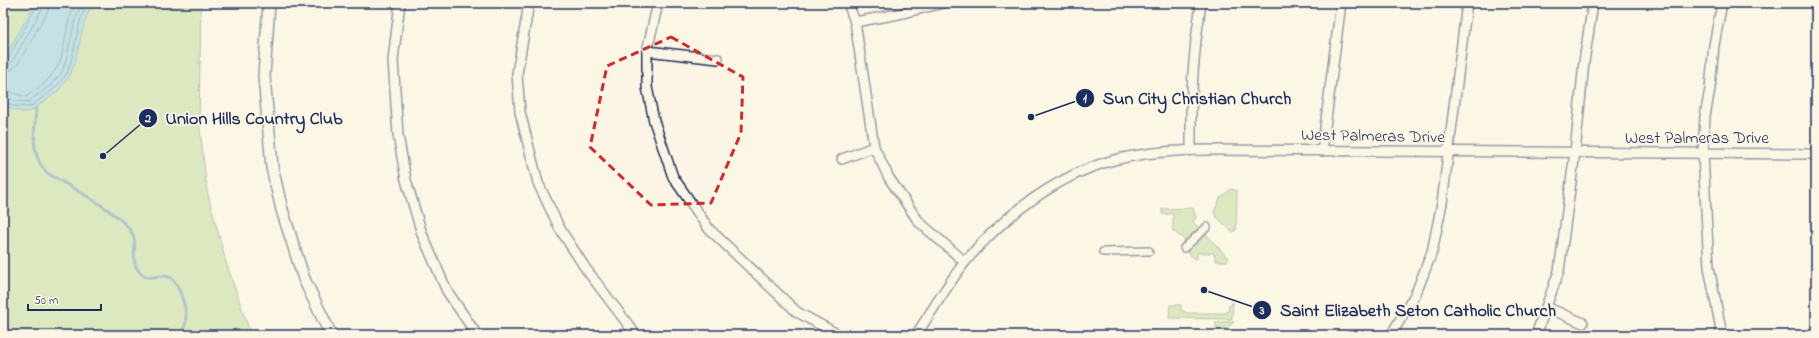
<svg xmlns="http://www.w3.org/2000/svg" width="1819" height="338" viewBox="0 0 1819 338" font-family="'Indie Flower',sans-serif">
<style>
.green{fill:#b6d892;stroke:#688478}
.water{fill:#80c9e0;stroke:#588bac}
.lines{fill:none;stroke-linecap:round;stroke-linejoin:round}
.shore{stroke:#436d92;stroke-width:1}
.stream{stroke:#588bac;stroke-width:3}
.pedestrian-casing{stroke:#1b2f5e;stroke-width:10}
.minor-casing{stroke:#1b2f5e;stroke-width:12}
.tertiary-casing{stroke:#1b2f5e;stroke-width:14}
.pedestrian{stroke:#fcf5e5;stroke-width:7}
.minor{stroke:#fcf5e5;stroke-width:9}
.tertiary{stroke:#fcf5e5;stroke-width:11}
.marked{fill:none;stroke:#d62828;stroke-width:3;stroke-dasharray:8 5;stroke-linejoin:round}
.labels{text-anchor:middle;stroke-width:3.5;stroke-linejoin:round;paint-order:stroke}
.street-label{font-size:17px;fill:#1b2f5e;stroke:#fcf5e5}
.leader{fill:none;stroke:#1b2f5e;stroke-width:1.5}
.callout-dot{fill:#1b2f5e;stroke:#fcf5e5;stroke-width:1.5}
.mark-label{font-size:12px;text-anchor:middle;font-weight:bold;fill:#fff}
.callout-label{font-size:18px;text-anchor:middle;font-weight:bold;fill:#1b2f5e;stroke:#fcf5e5;stroke-width:3.5;stroke-linejoin:round;paint-order:stroke}
</style>
<rect width="100%" height="100%" fill="#fcf5e5"/>
<filter id="ink" filterUnits="userSpaceOnUse"><feTurbulence type="fractalNoise" baseFrequency=".025" numOctaves="2"/><feDisplacementMap in="SourceGraphic" scale="8" xChannelSelector="R" yChannelSelector="G"/><feConvolveMatrix kernelMatrix="1 2 1 2 8 2 1 2 1" color-interpolation-filters="sRGB"/></filter>
<g filter="url(#ink)">
<g class="green">
<polygon points="3,3 201,3 199,120 207,191 226,262 251,335 10,335 3,310"/>
<polygon points="1231,189 1237,191 1237,196 1236,230 1232,232 1215,215 1214,212 1220,198"/>
<polygon points="1193,208 1196,218 1193,222 1199,228 1186,241 1173,231 1173,214 1162,214 1162,209"/>
<polygon points="1205,233 1228,258 1227,261 1216,261 1214,253 1197,253 1197,259 1195,259 1186,251"/>
<polygon points="1233,302 1232,319 1169,318 1170,305 1181,305 1181,310 1187,313 1224,313 1228,311 1229,306"/>
<polygon points="1216,322 1234,322 1227,328 1216,330"/>
</g>
<polygon class="water" points="35,3 92,3 84,23 75,63 69,77 57,92 31,111 23,112 11,109 3,104 3,61"/>
<g class="lines">
<g class="shore">
<polyline points="3,61 8,59 38,3"/>
<polyline points="3,66 8,66 12,62 42,9 43,3"/>
<polyline points="3,73 12,70 17,65 48,11 49,3"/>
<polyline points="3,90 26,97 47,81 56,69 61,59 69,19 76,3"/>
<polyline points="3,96 15,101 28,102 51,85 62,72 66,60 75,20 82,3"/>
<polyline points="3,101 13,106 30,107 54,89 66,75 71,62 80,21 87,3"/>
</g>
<path class="stream" d="M36,108C35,132 29,153 47,173C67,185 124,214 133,235C138,246 130,260 138,270C149,285 160,271 171,278C179,283 186,308 186,317C186,323 184,330 181,335"/>
<defs>
<g id="pedestrian">
<polyline points="1184,248 1207,227"/>
<polyline points="1103,252 1149,251"/>
</g>
<g id="minor">
<polyline points="400,3 393,60 398,135 406,180 422,234 447,291 477,335"/>
<polyline points="529,3 517,74 520,112 538,183 560,229 586,269 636,335"/>
<polyline points="658,3 647,51 647,87 654,121 673,177 709,229 797,312 839,335"/>
<polyline points="848,3 855,22 874,147 889,178 919,222 965,262"/>
<polyline points="855,22 899,14 943,3"/>
<polyline points="647,51 718,59"/>
<path d="M1191,150C1190,99 1193,53 1201,3"/>
<polyline points="1322,151 1341,3"/>
<polyline points="842,159 874,147"/>
<polyline points="1546,307 1583,323"/>
<path d="M916,335C932,311 947,285 965,262C1002,217 1057,175 1114,160C1146,152 1179,150 1211,150L1816,154"/>
<polyline points="1391,335 1416,293 1432,252 1442,203 1467,3"/>
<polyline points="1536,335 1559,271 1575,152 1584,62 1593,3"/>
<polyline points="1722,335 1709,267 1703,154 1705,116 1710,89 1714,45 1722,3"/>
</g>
<polyline id="tertiary" points="269,3 264,76 272,167 282,210 304,279 331,335"/>
</defs>
<use href="#pedestrian" class="pedestrian-casing"/>
<use href="#minor" class="minor-casing"/>
<use href="#tertiary" class="tertiary-casing"/>
<use href="#pedestrian" class="pedestrian"/>
<use href="#minor" class="minor"/>
<use href="#tertiary" class="tertiary"/>
</g>
</g>
<path d="M0 0H1819V338H0ZM671,37L743,77L741,133L711,203L651,205L590,147L607,66Z" fill="#fcf5e5" fill-opacity=".55" fill-rule="evenodd"/>
<path class="marked" d="M671,37L743,77L741,133L711,203L651,205L590,147L607,66Z"/>
<g class="labels">
<g class="street-label">
<text transform="translate(1373 135) rotate(1)" y="6">West Palmeras Drive</text>
<text x="1697" y="143">West Palmeras Drive</text>
</g>
</g>
<path class="leader" d="M1031 117L1085 98M103 156L148 118M1204 290L1262 310"/>
<g class="callout-dot">
<circle cx="1031" cy="117" r="4"/>
<circle cx="103" cy="156" r="4"/>
<circle cx="1204" cy="290" r="4"/>
<circle cx="1085" cy="98" r="10"/>
<circle cx="148" cy="118" r="10"/>
<circle cx="1262" cy="310" r="10"/>
</g>
<g class="mark-label">
<text x="1085" y="102">1</text>
<text x="148" y="122">2</text>
<text x="1262" y="314">3</text>
</g>
<g class="callout-label">
<text x="1197" y="104">Sun City Christian Church</text>
<text x="254" y="124">Union Hills Country Club</text>
<text x="1418" y="316">Saint Elizabeth Seton Catholic Church</text>
</g>
<rect width="1819" height="338" fill="none" stroke="#fcf5e5" stroke-width="16"/>
<rect x="8" y="8" width="1803" height="322" fill="none" stroke="#1b2f5e" stroke-width="1.5" filter="url(#ink)"/>
<path d="M28 304v6h73v-6" fill="none" stroke="#1b2f5e" stroke-width="2"/>
<text x="34" y="304" font-size="12" fill="#1b2f5e" stroke="#fcf5e5" stroke-width="3" paint-order="stroke">50 m</text>
</svg>
